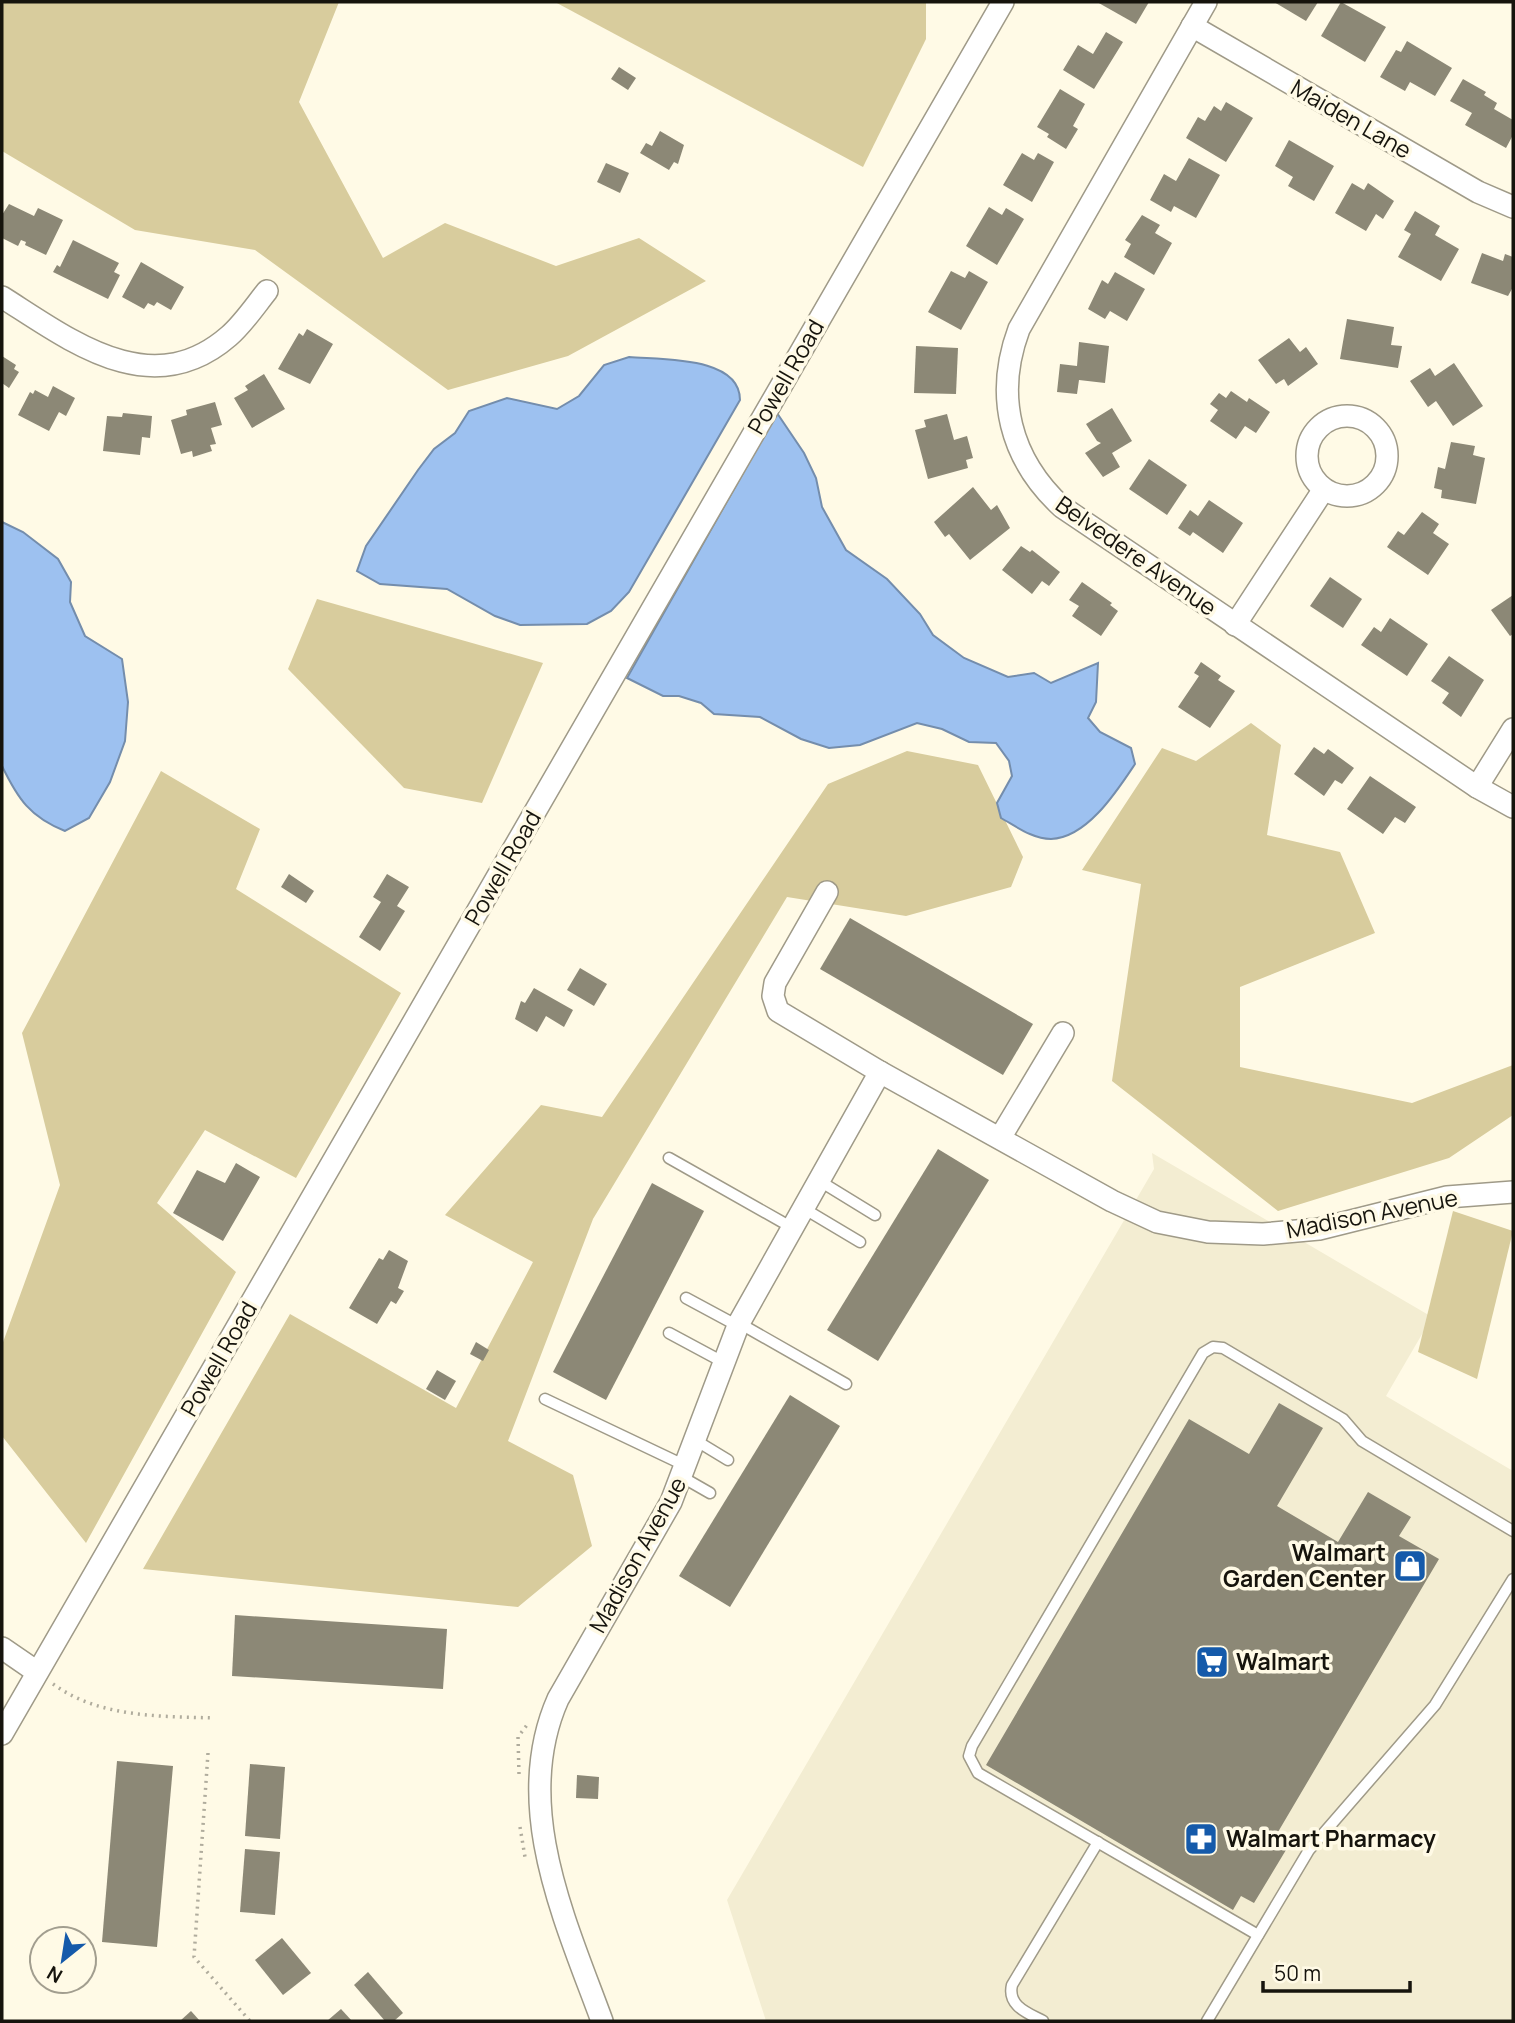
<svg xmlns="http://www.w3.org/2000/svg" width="1515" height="2023" viewBox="0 0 1515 2023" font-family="Manrope,sans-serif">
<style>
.built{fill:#f3edd2}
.green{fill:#d8cc9d}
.water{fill:#9dc1f0;stroke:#748dac;stroke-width:2}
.building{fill:#8c8876}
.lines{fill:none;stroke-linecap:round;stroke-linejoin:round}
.lane-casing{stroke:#9f9a88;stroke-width:13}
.street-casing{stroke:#9f9a88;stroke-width:24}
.path{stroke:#b0ac9d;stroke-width:3.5;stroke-dasharray:2 5;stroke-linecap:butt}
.lane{stroke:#fff;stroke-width:10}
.street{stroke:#fff;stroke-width:21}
.labels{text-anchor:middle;stroke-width:7;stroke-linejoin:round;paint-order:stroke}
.street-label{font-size:23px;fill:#16140d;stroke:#fffae6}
.poi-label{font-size:23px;font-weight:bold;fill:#16140d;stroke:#fffae6;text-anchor:start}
</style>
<rect width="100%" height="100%" fill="#fffae6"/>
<polygon class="built" points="1152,1153 1432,1317 1386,1396 1513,1471 1513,2021 766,2021 727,1900 1154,1169"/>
<g class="green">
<polygon points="2,2 339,2 299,102 383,258 445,223 556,266 639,238 706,281 568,356 448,390 255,250 135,230 2,151"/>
<polygon points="555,2 926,2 926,39 863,167"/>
<polygon points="317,599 543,663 482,803 404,788 288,669"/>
<polygon points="1251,723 1281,745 1267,835 1340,852 1375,933 1240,987 1240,1067 1412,1103 1513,1065 1513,1115 1449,1158 1278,1211 1112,1081 1141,884 1082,870 1162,748 1196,761"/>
<polygon points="907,751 978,765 1023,857 1011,887 906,916 787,897 593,1219 508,1441 573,1475 592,1546 518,1607 143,1569 290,1314 456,1408 533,1262 445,1215 541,1105 602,1117 828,784"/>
<polygon points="161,771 260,829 236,889 401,993 296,1178 205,1130 157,1203 236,1272 86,1543 2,1436 2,1345 60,1185 22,1033"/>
<polygon points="1453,1211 1513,1231 1477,1379 1418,1352"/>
</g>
<g class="water">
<path d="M629,357C662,360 740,356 740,400L629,592L611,611L587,624L520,625L495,616L447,589L380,584L357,571L366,546L418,470L434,449L455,433L469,411L507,398L557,409L579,396L604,365Z"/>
<path d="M777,413L804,453L816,478L822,507L846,550L887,579L920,614L933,635L964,658L1008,677L1034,673L1051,683L1098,663L1096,702L1088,718L1100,732L1131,748L1135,764C1117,791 1087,838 1051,839C1033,839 1017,827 1001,818L997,803L1012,776L1009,761L996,743L969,742L942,729L917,723L860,745L829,748L801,739L760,717L714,714L701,703L679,696H663L627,678Z"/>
<path d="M2,522L23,532L58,559L71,582L70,602L85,636L122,659L128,702L125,741L110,782L89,818L65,831C30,817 18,799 2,766Z"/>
</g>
<g class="building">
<polygon points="1097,2 1149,2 1136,24"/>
<polygon points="1274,2 1318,2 1306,21"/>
<polygon points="1341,2 1386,27 1365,62 1321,36"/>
<polygon points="1106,32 1123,42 1094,89 1063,70 1078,45 1093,54"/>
<polygon points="1407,41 1452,68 1435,96 1410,82 1405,91 1380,77 1396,50 1401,52"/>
<polygon points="619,67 636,78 628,90 611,79"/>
<polygon points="1463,79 1486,92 1484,95 1497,103 1494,109 1513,120 1513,135 1506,148 1465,125 1472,113 1450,101"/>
<polygon points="1060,89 1085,104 1073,126 1078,129 1066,149 1047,137 1049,134 1037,127"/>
<polygon points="1226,102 1253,118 1226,162 1186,138 1198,117 1205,121 1214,106 1221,111"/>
<polygon points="660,131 684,145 678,164 674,162 669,170 640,153 646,143 652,146"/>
<polygon points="1289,140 1334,166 1314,201 1288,186 1293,177 1275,166"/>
<polygon points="1022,153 1034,160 1038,153 1054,162 1032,202 1003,185"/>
<polygon points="1189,158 1220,175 1196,218 1174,206 1171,212 1150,200 1164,174 1176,181"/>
<polygon points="606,163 629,173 620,193 597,182"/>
<polygon points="1352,183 1364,190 1368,183 1394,201 1383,219 1376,214 1366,231 1335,213"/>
<polygon points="9,204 34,216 38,208 63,220 46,255 25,245 26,242 21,240 18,246 2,238 2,215"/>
<polygon points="989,207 1002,215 1006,208 1024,219 997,265 966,246"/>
<polygon points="1415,211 1440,226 1435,235 1459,249 1441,281 1398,257 1411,234 1404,230"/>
<polygon points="1142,215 1160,225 1155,233 1172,243 1154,275 1124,257 1131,244 1125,240"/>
<polygon points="73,240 119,263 114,272 120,275 108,299 53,272 57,265 60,267"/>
<polygon points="1482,253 1503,261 1505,254 1513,257 1513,287 1508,296 1471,283"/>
<polygon points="141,262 184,287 171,310 157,302 154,306 148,303 144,309 122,297"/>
<polygon points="951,271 965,278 969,271 988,282 961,330 928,312"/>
<polygon points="1115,272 1145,289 1127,321 1110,311 1105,319 1088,309 1102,280 1108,284"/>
<polygon points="1347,319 1394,327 1391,345 1402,346 1398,368 1340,359"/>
<polygon points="307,329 333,344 310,384 278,369 299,333 303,336"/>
<polygon points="1289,338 1300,352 1306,347 1318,364 1288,386 1284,379 1276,384 1258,360"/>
<polygon points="1079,342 1109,346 1105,383 1079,380 1077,394 1057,392 1060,364 1077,366"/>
<polygon points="916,346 958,348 956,394 914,393"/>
<polygon points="2,356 16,365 14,369 19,372 9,388 2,383"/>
<polygon points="1454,363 1483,406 1453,426 1436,401 1428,407 1410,381 1430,368 1435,376"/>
<polygon points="264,374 285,409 252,428 234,398 248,390 245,386"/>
<polygon points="53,386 75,398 66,416 59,412 49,431 18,415 30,392 33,394 35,390 48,397"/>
<polygon points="1231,391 1247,402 1249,398 1270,412 1256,433 1245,426 1236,439 1210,421 1218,410 1210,404 1219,393 1226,398"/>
<polygon points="215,402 222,425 211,428 216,444 210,445 212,451 193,457 192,451 181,454 171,420 187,415 186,410"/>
<polygon points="1112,408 1132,441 1112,453 1120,467 1103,477 1085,453 1101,443 1097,441 1086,424"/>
<polygon points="123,413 152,416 150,438 142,437 140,455 103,451 107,416 122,417"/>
<polygon points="947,414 954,440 967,436 973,458 966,460 968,468 928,479 915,430 926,427 924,420"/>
<polygon points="1451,442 1475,446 1473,455 1485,458 1476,504 1441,498 1442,490 1434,488 1438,467 1445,469"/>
<polygon points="1149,459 1187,485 1167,515 1129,489"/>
<polygon points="973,487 991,510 997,505 1010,528 970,560 949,534 945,537 934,522"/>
<polygon points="1209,500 1243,523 1223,553 1193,532 1190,536 1178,528 1190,510 1198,516"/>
<polygon points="1422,512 1439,524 1433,533 1449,544 1428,575 1387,547 1398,531 1404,535"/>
<polygon points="1021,546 1030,552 1032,550 1060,572 1049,586 1042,581 1032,594 1002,570"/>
<polygon points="1330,577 1362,599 1343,628 1310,606"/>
<polygon points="1082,582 1112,603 1110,605 1118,611 1101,636 1072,616 1079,606 1069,600"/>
<polygon points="1513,595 1513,634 1510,636 1491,610"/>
<polygon points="1390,618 1428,644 1407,676 1361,645 1374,627 1381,632"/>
<polygon points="1449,656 1484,680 1461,717 1442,703 1449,693 1431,681"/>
<polygon points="1201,662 1221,676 1218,680 1235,691 1210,728 1178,707 1199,676 1194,673"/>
<polygon points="1314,747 1324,754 1328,749 1354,768 1342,784 1335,780 1324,796 1294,774"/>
<polygon points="1370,776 1416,807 1405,823 1395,817 1383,834 1347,809"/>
<polygon points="289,874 314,891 306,903 281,887"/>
<polygon points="387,874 409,887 397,906 405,911 380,951 359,937 381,902 373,897"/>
<polygon points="850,918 1033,1024 1003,1075 820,969"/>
<polygon points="580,968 607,984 594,1006 567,990"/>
<polygon points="534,988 573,1010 564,1027 546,1016 537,1032 515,1019 521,1001 525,1003"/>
<polygon points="938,1149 989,1180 878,1361 827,1330"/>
<polygon points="236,1163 260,1177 223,1241 173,1213 197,1170 225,1183"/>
<polygon points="652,1183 704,1211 606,1400 553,1372"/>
<polygon points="389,1250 408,1261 398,1288 404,1291 396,1304 391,1301 377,1324 349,1308 379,1258 383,1260"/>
<polygon points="476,1342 489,1350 483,1361 470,1354"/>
<polygon points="437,1370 456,1381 445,1400 426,1389"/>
<polygon points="790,1395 840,1426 730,1607 679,1576"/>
<polygon points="1279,1403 1323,1428 1277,1506 1338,1542 1368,1492 1411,1517 1399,1536 1439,1559 1278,1832 1292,1840 1254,1903 1241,1896 1233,1910 986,1765 1189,1419 1249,1454"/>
<polygon points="235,1615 447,1629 443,1689 232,1676"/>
<polygon points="117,1761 173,1766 157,1947 102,1942"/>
<polygon points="250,1764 285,1767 280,1839 245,1836"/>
<polygon points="577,1775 599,1777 598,1799 576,1798"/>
<polygon points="245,1849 280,1852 275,1915 240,1912"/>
<polygon points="282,1938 311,1973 283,1995 255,1960"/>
<polygon points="368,1972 403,2013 394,2021 385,2021 354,1985"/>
<polygon points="341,2009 352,2021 327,2021"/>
<polygon points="191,2011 200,2021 180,2021"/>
</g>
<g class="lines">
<defs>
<g id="lane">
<polyline points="669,1158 791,1227"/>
<polyline points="818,1180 875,1215"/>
<polyline points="803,1208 860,1242"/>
<polyline points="686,1298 738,1326"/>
<polyline points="739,1323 846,1384"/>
<polyline points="669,1333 723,1362"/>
<polyline points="545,1399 686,1466"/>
<polyline points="695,1440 728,1460"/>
<polyline points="682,1477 710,1493"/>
<polyline points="1258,1935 978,1773 969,1756 972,1746 1203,1353 1213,1347 1223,1348 1343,1419 1362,1441 1513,1531"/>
<path d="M1043,2021C1028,2013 1007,2006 1012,1985L1098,1842"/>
<polyline points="1207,2021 1309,1850 1435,1705 1513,1579"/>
</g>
<g id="street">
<path d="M1206,2L1019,329C994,396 1010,459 1062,507L1477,787L1513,807"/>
<polyline points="1192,26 1478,192 1513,207"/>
<path d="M2,297C70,340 151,404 229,336C243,324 255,306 267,291"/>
<circle cx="1347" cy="456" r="40"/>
<polyline points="1235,625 1324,489"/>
<polyline points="1477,787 1513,729"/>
<polyline points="827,892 775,983 773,996 778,1011 880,1072 1112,1201 1157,1222 1208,1232 1263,1234 1319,1229 1447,1197 1513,1192"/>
<polyline points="1000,1138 1063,1033"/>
<polyline points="2,1648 37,1672"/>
<polyline points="2,1734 1003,2"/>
<path d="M602,2021C565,1920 511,1805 558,1699L671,1502L739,1323L880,1072"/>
</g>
</defs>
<use href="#lane" class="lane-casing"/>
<use href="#street" class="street-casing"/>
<g class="path">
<path d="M53,1684C100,1718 159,1716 214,1718"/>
<polyline points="208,1753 194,1957 250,2021"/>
<polyline points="519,1774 518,1737 527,1725"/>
<polyline points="520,1827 525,1857"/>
</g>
<use href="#lane" class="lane"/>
<use href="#street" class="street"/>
</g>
<defs>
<symbol id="shop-square" viewBox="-11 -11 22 22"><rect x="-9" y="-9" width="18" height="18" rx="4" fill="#155aaa" stroke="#fffae6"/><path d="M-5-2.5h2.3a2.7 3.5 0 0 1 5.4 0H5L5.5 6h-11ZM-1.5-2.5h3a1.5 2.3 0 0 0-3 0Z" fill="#fff"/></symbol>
<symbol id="supermarket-square" viewBox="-11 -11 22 22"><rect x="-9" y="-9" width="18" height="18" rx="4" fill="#155aaa" stroke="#fffae6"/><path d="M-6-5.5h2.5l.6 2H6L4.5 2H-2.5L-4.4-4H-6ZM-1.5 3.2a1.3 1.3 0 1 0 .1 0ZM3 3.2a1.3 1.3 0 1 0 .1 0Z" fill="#fff"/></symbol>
<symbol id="pharmacy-square" viewBox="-11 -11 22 22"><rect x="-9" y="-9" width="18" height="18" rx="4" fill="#155aaa" stroke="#fffae6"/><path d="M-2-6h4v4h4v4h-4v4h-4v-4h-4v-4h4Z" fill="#fff"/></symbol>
</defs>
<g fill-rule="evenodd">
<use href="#shop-square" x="1391" y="1547" width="38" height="38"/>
<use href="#supermarket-square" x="1193" y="1643" width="38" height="38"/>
<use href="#pharmacy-square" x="1182" y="1820" width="38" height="38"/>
</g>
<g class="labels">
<g class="street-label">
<text transform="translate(1351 119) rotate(30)" y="8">Maiden Lane</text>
<text transform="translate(786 377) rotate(-60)" y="8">Powell Road</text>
<text transform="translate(1136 556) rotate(35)" y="8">Belvedere Avenue</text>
<text transform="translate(503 868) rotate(-60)" y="8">Powell Road</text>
<text transform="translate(1372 1214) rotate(-11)" y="8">Madison Avenue</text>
<text transform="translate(219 1359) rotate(-60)" y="8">Powell Road</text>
<text transform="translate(638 1555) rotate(-61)" y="8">Madison Avenue</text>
</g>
<g class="poi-label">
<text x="1386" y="1561" text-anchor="end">Walmart<tspan x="1386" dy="26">Garden Center</tspan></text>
<text x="1236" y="1670">Walmart</text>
<text x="1226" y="1847">Walmart Pharmacy</text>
</g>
</g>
<rect width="1515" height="2023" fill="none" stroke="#16140d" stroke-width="7"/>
<g transform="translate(63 1960) rotate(210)"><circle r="33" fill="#fffae6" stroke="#a29e8f" stroke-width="2"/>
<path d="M0-5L12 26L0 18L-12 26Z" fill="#155aaa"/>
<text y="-10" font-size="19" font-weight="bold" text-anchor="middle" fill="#16140d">N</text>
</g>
<path d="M1263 1981v10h147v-10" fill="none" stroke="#16140d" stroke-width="3.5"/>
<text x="1274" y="1981" font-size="21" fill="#16140d" stroke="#fffae6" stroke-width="5" paint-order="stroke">50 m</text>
</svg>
